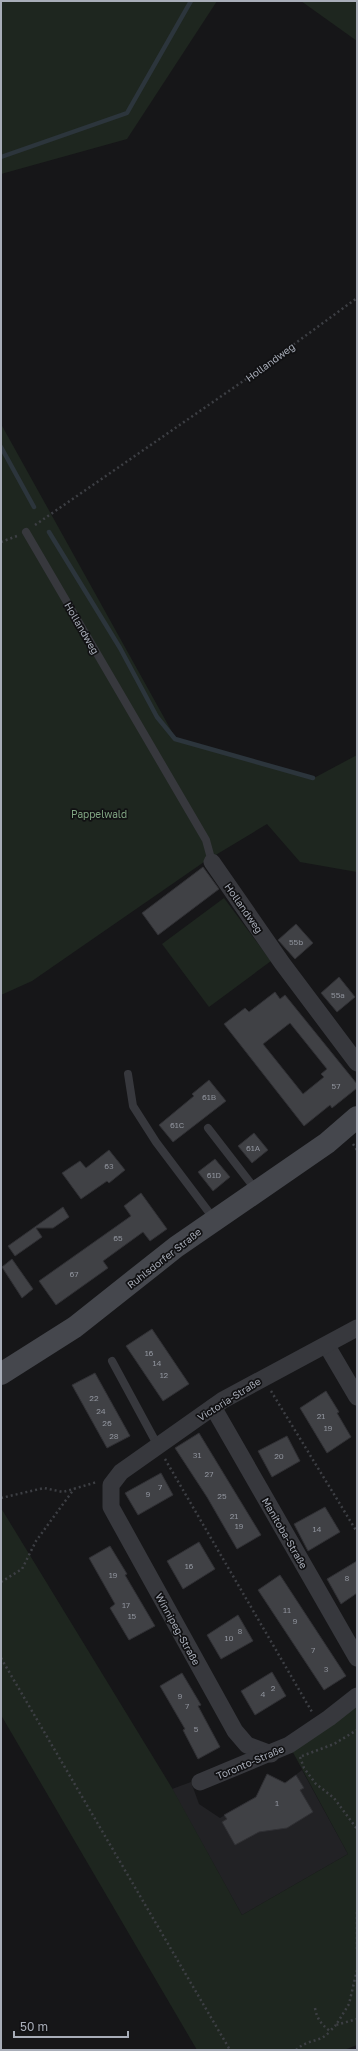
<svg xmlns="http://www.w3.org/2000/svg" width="358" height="2051" viewBox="0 0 358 2051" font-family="'Golos Text',sans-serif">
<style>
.built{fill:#222225}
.green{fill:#1e261f}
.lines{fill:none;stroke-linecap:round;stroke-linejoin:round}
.stream{stroke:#2c353c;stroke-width:4.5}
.building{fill:#404145;stroke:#303034;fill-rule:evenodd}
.path{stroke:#3d3f44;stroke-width:2.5;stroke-dasharray:2 3;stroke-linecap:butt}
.lane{stroke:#37383d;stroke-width:8}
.street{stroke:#37383d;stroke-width:17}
.secondary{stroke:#45474d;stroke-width:22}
.labels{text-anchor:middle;stroke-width:3.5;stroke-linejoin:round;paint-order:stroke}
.number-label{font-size:8px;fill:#8e929b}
.street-label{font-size:10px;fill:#a8adb8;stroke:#111113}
.park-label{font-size:10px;fill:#7fa381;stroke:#111113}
</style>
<rect width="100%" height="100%" fill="#161618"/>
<polygon class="built" points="302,1770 348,1854 242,1915 172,1789 191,1782 199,1804 220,1818 262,1793 267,1774 285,1783"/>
<g class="green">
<polygon points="1,1 217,1 127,139 1,174"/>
<polygon points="301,1 357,1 357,41"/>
<polygon points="1,424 176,739 314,778 357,755 357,872 300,862 267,824 204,862 32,981 1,995"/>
<polygon points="224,898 271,961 209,1007 162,944"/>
<polygon points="1,1508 172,1788 242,1915 348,1854 289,1745 357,1696 357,2045 344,2050 197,2050 1,1715"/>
</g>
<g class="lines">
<g class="stream">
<polyline points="1,157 127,113 191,1"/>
<polyline points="1,447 34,507"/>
<polyline points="49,532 120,648 157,717 175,739 313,778"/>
</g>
</g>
<g class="building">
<polygon points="203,867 219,889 158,935 142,913"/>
<polygon points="296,924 313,943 295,959 278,940"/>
<polygon points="339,977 355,997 337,1012 321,993"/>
<path d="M275,992L280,999L285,995L357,1084V1088L332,1108L330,1105L304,1126L224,1024L245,1008L249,1012ZM290,1023L327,1069L321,1074L324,1077L303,1094L263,1044Z"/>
<polygon points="209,1080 226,1101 173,1142 159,1125 194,1096 192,1094"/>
<polygon points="254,1133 268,1150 252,1163 238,1146"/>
<polygon points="109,1150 125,1170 109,1183 107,1181 81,1199 62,1173 80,1161 86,1168"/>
<polygon points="215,1159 230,1177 213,1191 198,1172"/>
<polygon points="141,1193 167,1229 150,1241 143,1232 103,1261 108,1268 56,1305 39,1281 131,1216 124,1206"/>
<polygon points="63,1207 69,1217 53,1228 36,1228 42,1237 15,1256 8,1246"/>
<polygon points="12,1259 33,1289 22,1298 2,1267"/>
<polygon points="152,1329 189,1384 163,1401 126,1346"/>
<polygon points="95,1373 130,1436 107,1448 72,1385"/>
<polygon points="326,1391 339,1412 337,1413 351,1437 327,1453 300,1408"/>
<polygon points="199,1433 261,1535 237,1549 207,1497 175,1448"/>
<polygon points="287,1436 300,1461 272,1477 258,1451"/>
<polygon points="161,1473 173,1495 138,1515 125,1493"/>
<polygon points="325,1507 340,1532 308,1551 294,1524"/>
<polygon points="199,1542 215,1569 183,1589 167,1561"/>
<polygon points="110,1546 127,1574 125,1575 155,1626 129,1640 110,1608 115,1604 89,1558"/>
<polygon points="357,1561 357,1593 341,1604 327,1579"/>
<polygon points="280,1575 346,1676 324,1690 258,1590"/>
<polygon points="238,1615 253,1641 221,1659 207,1635"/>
<polygon points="272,1672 286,1696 255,1715 241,1691"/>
<polygon points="182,1673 201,1705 198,1706 220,1747 198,1759 183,1730 185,1729 160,1686"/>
<polygon points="267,1774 285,1783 296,1775 304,1788 300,1790 313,1812 287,1828 259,1832 235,1845 222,1822 227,1819 224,1815 256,1797"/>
</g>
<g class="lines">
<g class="path">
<polyline points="35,525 252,375 357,298"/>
<polyline points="1,542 17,536"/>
<polyline points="353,1144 357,1150"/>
<polyline points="271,1391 357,1532"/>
<polyline points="165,1459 312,1712"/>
<polyline points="1,1498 44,1488 63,1492 97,1482"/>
<polyline points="1,1582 22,1569 36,1541 74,1489"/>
<polyline points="1,1658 230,2050"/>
<polyline points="302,1756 334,1744 357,1730"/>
<polyline points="300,1757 304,1768 316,1784 334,1798 357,1829"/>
<polyline points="357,1912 357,1951"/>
<polyline points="357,1970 349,2004 336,2025 357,2019"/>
<path d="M315,2008C317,2019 321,2024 330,2031L336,2025"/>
<path d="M296,2050C309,2038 321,2043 330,2031"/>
</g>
<g class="lane">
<polyline points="26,532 206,840 212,862"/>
<polyline points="128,1074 133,1106 156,1142 214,1219"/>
<polyline points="208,1128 256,1190"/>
<polyline points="112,1361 158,1446"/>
</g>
<g class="street">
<polyline points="212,862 282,963 357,1063"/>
<polyline points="327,1346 357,1397"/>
<polyline points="213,1407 357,1658"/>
<polyline points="271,1754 247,1745 235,1731 111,1507 111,1485 121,1472 223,1400 357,1328"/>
<polyline points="200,1782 289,1745 329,1718 357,1696"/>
</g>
<polyline class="secondary" points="1,1374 75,1327 176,1247 327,1143 357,1117"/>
</g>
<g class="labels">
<g class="number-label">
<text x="296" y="945">55b</text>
<text x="338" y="998">55a</text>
<text x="336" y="1089">57</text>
<text x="209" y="1100">61B</text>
<text x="177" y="1128">61C</text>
<text x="253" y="1151">61A</text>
<text x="109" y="1169">63</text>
<text x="214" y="1178">61D</text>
<text x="118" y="1241">65</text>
<text x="74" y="1277">67</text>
<text x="149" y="1356">16</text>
<text x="157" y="1366">14</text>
<text x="164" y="1378">12</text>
<text x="94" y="1401">22</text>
<text x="101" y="1414">24</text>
<text x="321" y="1419">21</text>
<text x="107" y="1426">26</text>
<text x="328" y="1431">19</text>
<text x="114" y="1439">28</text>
<text x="197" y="1458">31</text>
<text x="279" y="1459">20</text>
<text x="209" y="1477">27</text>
<text x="160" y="1490">7</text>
<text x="148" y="1497">9</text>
<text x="222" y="1499">25</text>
<text x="234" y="1519">21</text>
<text x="239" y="1529">19</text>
<text x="317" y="1532">14</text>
<text x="189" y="1569">16</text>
<text x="113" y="1578">19</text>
<text x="347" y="1581">8</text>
<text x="126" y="1608">17</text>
<text x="287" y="1613">11</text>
<text x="132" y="1619">15</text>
<text x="295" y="1624">9</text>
<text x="240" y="1634">8</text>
<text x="229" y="1641">10</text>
<text x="313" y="1653">7</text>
<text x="326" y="1672">3</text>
<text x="273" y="1691">2</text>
<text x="263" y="1697">4</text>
<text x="180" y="1699">9</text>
<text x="187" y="1709">7</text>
<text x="196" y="1732">5</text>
<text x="277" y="1806">1</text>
</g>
<g class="street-label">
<text transform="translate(270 362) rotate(-36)" y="4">Hollandweg</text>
<text transform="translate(82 628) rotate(60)" y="4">Hollandweg</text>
<text transform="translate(244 908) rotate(55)" y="4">Hollandweg</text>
<text transform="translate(164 1258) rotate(-38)" y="4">Ruhlsdorfer Straße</text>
<text transform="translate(229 1399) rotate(-32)" y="4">Victoria-Straße</text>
<text transform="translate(285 1533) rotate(60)" y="4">Manitoba-Straße</text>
<text transform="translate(178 1629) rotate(61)" y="4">Winnipeg-Straße</text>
<text transform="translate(250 1762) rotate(-23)" y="4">Toronto-Straße</text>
</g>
<g class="park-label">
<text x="99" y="818">Pappelwald</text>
</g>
</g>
<rect width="358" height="2051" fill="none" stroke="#a8adb8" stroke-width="4"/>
<path d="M14 2031v6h114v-6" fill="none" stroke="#a8adb8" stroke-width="2"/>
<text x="20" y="2031" font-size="12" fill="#a8adb8" stroke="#111113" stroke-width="3" paint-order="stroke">50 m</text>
</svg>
